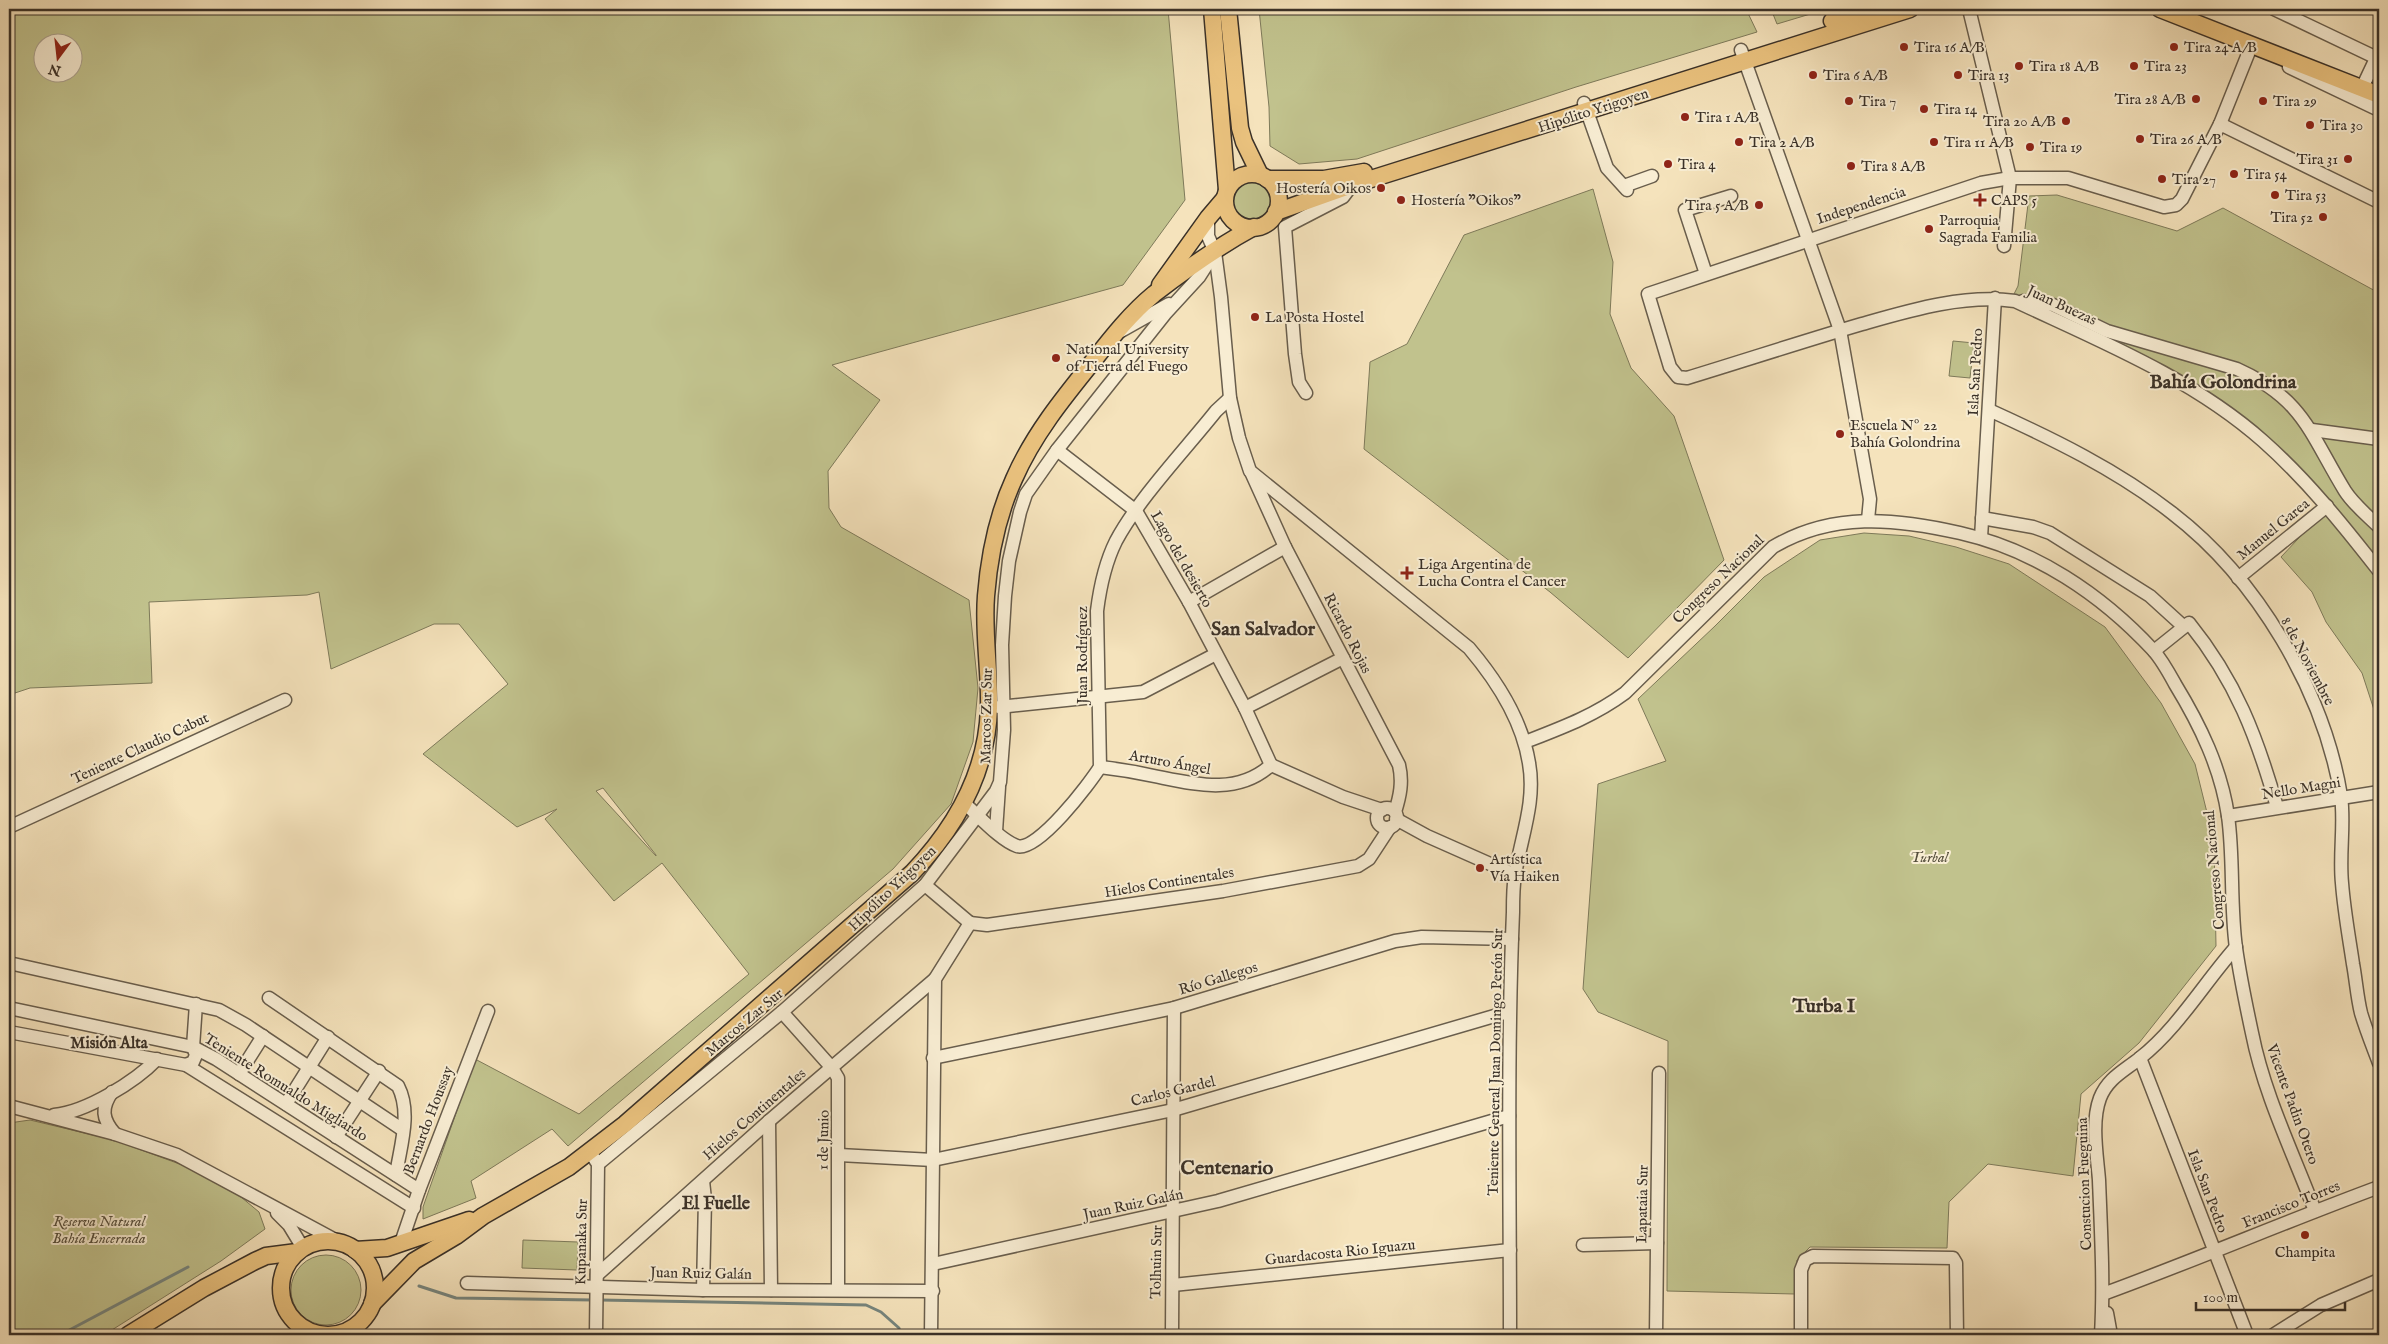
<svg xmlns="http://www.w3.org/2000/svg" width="2388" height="1344" viewBox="0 0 2388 1344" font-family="'IM FELL English',serif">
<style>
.green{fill:#c1c28d;stroke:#7e7a5a;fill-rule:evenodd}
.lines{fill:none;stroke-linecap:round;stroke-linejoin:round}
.stream{stroke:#76857e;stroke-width:3}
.minor-casing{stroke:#695e4d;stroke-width:15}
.major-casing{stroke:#3a3128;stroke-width:19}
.minor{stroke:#f8edd3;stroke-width:12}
.major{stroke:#eac27e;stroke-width:16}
.poi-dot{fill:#8f2418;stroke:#f8edd3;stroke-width:2}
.labels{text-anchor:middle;stroke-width:4;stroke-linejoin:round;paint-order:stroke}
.poi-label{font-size:15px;fill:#3a3128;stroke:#f8edd3;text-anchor:start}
.street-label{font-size:15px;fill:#3a3128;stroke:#f8edd3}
.park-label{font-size:15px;font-style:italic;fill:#554e3c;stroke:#f8edd3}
.neighbourhood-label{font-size:16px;font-weight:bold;fill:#3a3128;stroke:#f8edd3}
.quarter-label{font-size:18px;font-weight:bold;fill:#3a3128;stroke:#f8edd3}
.district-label{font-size:20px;font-weight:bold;fill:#3a3128;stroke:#f8edd3}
</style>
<rect width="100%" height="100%" fill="#f5e3bc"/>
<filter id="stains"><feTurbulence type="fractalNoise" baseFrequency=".004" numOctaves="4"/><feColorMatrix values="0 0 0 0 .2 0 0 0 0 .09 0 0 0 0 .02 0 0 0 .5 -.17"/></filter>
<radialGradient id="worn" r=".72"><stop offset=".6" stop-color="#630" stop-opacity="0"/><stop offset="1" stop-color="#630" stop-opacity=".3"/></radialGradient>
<g class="green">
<path d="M9,9H1168L1185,200L1123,285L832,365L880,400L828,471L829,508L841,527L969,600L978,688L973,742L951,804L893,869L568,1146L552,1129L471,1181L476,1198L423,1219V1207L475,1059L579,1114L749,974L662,863L614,901L545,819L557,809L517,827L423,754L508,684L459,624H434L331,669L319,592L307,595L149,602L152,683L30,688L9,695ZM42,42H72V72H42ZM603,788L656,855V856L596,791Z"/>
<polygon points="1259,9 1746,9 1757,32 1576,87 1357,159 1299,164 1270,146 1269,107"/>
<polygon points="1771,9 1827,9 1777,24"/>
<circle cx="1252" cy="202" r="20"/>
<polygon points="1593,189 1613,262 1610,314 1631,368 1674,416 1724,560 1628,658 1550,592 1364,449 1370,362 1407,344 1464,235"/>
<polygon points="2057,195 2177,231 2223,208 2379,293 2379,725 2362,673 2326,622 2312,592 2281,557 2329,506 2263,439 2183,382 2010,302 2018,286 2029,196"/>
<polygon points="1953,341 1974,343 1970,378 1949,376"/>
<polygon points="1864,533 1909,536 1956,547 2009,564 2105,627 2161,703 2195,764 2214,841 2216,946 2139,1043 2081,1094 2073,1176 1988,1164 1949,1202 1947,1248 1810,1247 1797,1260 1795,1294 1667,1291 1668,1041 1598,1012 1583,989 1598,784 1666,761 1638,699 1715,626 1764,577 1820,540"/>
<polygon points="30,1120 114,1140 185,1166 241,1197 259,1212 265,1229 221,1261 104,1335 9,1335 9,1123"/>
<polygon points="523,1240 578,1242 577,1270 522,1268"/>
<circle cx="326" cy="1290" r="35"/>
</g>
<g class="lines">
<g class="stream">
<polyline points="419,1286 456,1298 593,1300"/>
<polyline points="600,1300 866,1305 881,1312 899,1328 900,1335"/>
<polyline points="60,1335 188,1267"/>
</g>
<defs>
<g id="minor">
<polyline points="1969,9 2010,178 2004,246"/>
<polyline points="2274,9 2379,59"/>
<path d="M2252,44L2220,124L2182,199L2176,205L2164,207L2068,178H2010L1981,183L1648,294L1670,367L1678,377L1687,378C1746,360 1804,341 1862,324C1911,310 1964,294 2015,301C2100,341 2192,378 2263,441C2307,480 2343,525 2379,571"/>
<polyline points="1741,50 1840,330 1870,499 1868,520"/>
<polyline points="2289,67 2379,110"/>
<polyline points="2362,88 2379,52"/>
<polyline points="1584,103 1607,168 1627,190"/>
<polyline points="2220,124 2379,202"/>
<polyline points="1624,186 1652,176"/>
<path d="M1208,218V236L1215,252L1221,297L1230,398L1239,438L1250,471L1469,648C1497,681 1522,719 1529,763C1536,802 1521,837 1515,875C1513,887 1513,900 1513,912C1507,1054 1510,1194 1510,1335"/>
<polyline points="1706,274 1685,210 1731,196"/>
<path d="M2023,301L2053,305L2107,331L2237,369C2304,399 2310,434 2345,491C2354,505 2368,516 2379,527"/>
<polyline points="1121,331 1169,304"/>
<polyline points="1306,393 1299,382 1295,354 1285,227 1343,197 1352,185"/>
<path d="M1989,410C2053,439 2117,470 2172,513C2257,578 2324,691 2341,796C2345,824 2339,854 2342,883C2344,910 2349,937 2353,964C2356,980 2357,997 2361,1013C2366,1030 2373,1047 2379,1063"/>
<polyline points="2312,430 2379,439"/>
<polyline points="1057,450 1136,511 1189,602 1245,708 1271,765"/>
<path d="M1251,472L1285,547L1399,765C1403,782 1400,796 1395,812"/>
<polyline points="1982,518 2033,527 2050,533 2150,596 2183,626"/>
<polyline points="1981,538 1995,298"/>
<polyline points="2238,578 2327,506"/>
<polyline points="1189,602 1285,547"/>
<path d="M2154,651L2189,623C2236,681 2257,737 2277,807"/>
<polyline points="999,707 1143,692 1216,654"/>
<polyline points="1245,708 1343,658"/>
<path d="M1525,742C1561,728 1594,716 1625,693L1773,547C1832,512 1895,518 1960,533C2035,550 2101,594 2153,650C2162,660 2169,673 2175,684C2200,725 2221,768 2228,816C2234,859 2230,904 2236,948C2240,976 2246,1005 2252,1033C2264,1094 2293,1153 2315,1211"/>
<path d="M1100,767C1118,769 1136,772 1154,776C1194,784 1237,796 1271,765L1343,797L1382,810"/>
<path d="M964,803C978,815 1000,840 1017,846C1037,853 1090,783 1100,767L1097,611C1100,587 1105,563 1116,541C1139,498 1185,450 1216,411L1230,398"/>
<circle cx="1387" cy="818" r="10"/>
<polyline points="2228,816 2379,792"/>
<polyline points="1396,819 1427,836 1515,875"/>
<polyline points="9,827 285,700"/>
<polyline points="996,831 999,787"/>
<polyline points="925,885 970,923"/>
<polyline points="970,923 987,925 1223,891 1358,866 1369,859 1390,827"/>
<polyline points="9,963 219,1010 246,1025 403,1130"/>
<path d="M269,998L398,1086C412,1113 400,1147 396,1175"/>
<polyline points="9,1008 193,1047 216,1059 419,1190"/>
<polyline points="782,1012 832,1068 838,1078 838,1290"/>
<polyline points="9,1032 186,1065 414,1208"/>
<polyline points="933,1058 1174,1008 1395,941 1422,937 1512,939"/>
<polyline points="2140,1058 2247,1335"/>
<polyline points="186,1065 193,1062 196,1055 193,1047 196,1004"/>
<polyline points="239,1074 263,1036"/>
<path d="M112,1092C101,1108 102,1119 115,1134"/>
<polyline points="286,1104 328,1037"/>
<polyline points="9,1106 115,1134 177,1155 341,1243"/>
<path d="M54,1115C86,1112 135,1082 157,1059"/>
<polyline points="769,1121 771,1290"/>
<polyline points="336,1137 379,1071"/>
<polyline points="839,1155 933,1160 1173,1110 1508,1012"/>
<polyline points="594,1158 598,1164 596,1335"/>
<polyline points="598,1164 782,1012 925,885 996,791 1000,782 1004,730 1002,645 1005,596 1009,561 1020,512 1026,494 1057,450 1165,314 1199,277 1215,252"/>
<polyline points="703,1181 705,1199 703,1290"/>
<polyline points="277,1213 289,1225 303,1248"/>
<polyline points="401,1243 419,1190 488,1011"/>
<polyline points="1583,1245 1657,1243"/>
<polyline points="933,1264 1218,1201 1509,1116"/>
<polyline points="597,1275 769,1121 935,979"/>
<polyline points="467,1283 703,1290 933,1291"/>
<polyline points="1173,1285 1510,1250"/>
<path d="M2103,1294C2196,1260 2287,1221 2379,1187"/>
<polyline points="2107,1313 2111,1335"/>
<polyline points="931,1335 935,979 970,923"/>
<polyline points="1172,1335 1174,1008"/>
<polyline points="1656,1335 1659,1073"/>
<polyline points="1801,1335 1801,1270 1805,1260 1813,1256 1953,1258 1956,1263 1957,1335"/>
<path d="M2101,1335C2104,1283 2101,1232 2099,1180C2097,1155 2091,1122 2100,1098C2108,1078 2124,1071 2140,1058C2178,1028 2204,983 2236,947"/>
<polyline points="2273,1335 2321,1305 2379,1280"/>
</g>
<g id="major">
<polyline points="1212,9 1227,190"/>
<polyline points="1228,9 1240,128 1244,142 1260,175"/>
<polyline points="2160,9 2379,95"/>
<polyline points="1832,21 1871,9"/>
<circle cx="1252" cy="201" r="27"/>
<polyline points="1267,179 1324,179 1364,172"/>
<polyline points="1276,212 1352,185 1910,9"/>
<polyline points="1160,285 1208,218 1225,198"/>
<circle cx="328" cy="1288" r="47"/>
<polyline points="355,1250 387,1248 469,1220"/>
<path d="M372,1304L414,1261L456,1236L483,1216L569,1167L625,1124L912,873C955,828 987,772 989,708C990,671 983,633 986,596C989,558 998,514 1014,479C1033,435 1064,397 1094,360C1112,337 1131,313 1154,294C1185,270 1219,246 1254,227"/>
<polyline points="128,1335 204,1288 255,1261 266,1256 297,1252"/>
</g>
</defs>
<use href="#minor" class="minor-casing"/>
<use href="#major" class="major-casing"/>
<use href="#minor" class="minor"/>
<use href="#major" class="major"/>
</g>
<g class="poi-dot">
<circle cx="1904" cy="47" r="5"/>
<circle cx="2174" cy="47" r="5"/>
<circle cx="2019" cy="66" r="5"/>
<circle cx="2134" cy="66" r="5"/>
<circle cx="1813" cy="75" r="5"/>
<circle cx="1958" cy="75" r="5"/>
<circle cx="2196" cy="99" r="5"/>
<circle cx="1849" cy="101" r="5"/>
<circle cx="2263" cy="101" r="5"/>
<circle cx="1924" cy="109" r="5"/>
<circle cx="1685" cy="117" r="5"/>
<circle cx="2066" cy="121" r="5"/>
<circle cx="2310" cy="125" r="5"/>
<circle cx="2140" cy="139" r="5"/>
<circle cx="1739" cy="142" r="5"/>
<circle cx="1934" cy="142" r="5"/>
<circle cx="2030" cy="147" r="5"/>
<circle cx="2348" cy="159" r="5"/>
<circle cx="1668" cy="164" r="5"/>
<circle cx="1851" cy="166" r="5"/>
<circle cx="2234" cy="174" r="5"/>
<circle cx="2162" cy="179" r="5"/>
<circle cx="1381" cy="188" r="5"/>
<circle cx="2275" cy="195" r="5"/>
<circle cx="1401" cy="200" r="5"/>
<path d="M1977.5 192.5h5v5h5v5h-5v5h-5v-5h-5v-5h5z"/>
<circle cx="1759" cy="205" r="5"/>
<circle cx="2323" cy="217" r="5"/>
<circle cx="1929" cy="229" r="5"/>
<circle cx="1255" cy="317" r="5"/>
<circle cx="1056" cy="358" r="5"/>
<circle cx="1840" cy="434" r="5"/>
<path d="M1404.5 565.5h5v5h5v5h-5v5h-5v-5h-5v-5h5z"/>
<circle cx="1480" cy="868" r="5"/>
<circle cx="2305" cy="1235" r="5"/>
</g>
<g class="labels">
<g class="poi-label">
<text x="1914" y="52">Tira 16 A/B</text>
<text x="2184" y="52">Tira 24 A/B</text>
<text x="2029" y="71">Tira 18 A/B</text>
<text x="2144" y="71">Tira 23</text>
<text x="1823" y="80">Tira 6 A/B</text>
<text x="1968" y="80">Tira 13</text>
<text x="2186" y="104" text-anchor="end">Tira 28 A/B</text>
<text x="1859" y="106">Tira 7</text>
<text x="2273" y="106">Tira 29</text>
<text x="1934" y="114">Tira 14</text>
<text x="1695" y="122">Tira 1 A/B</text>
<text x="2056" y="126" text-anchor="end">Tira 20 A/B</text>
<text x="2320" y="130">Tira 30</text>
<text x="2150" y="144">Tira 26 A/B</text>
<text x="1749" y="147">Tira 2 A/B</text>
<text x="1944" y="147">Tira 11 A/B</text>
<text x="2040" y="152">Tira 19</text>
<text x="2338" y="164" text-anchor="end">Tira 31</text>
<text x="1678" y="169">Tira 4</text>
<text x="1861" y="171">Tira 8 A/B</text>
<text x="2244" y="179">Tira 54</text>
<text x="2172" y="184">Tira 27</text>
<text x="1371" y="193" text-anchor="end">Hostería Oikos</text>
<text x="2285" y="200">Tira 53</text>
<text x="1411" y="205">Hostería "Oikos"</text>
<text x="1991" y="205">CAPS 5</text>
<text x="1749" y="210" text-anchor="end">Tira 5 A/B</text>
<text x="2313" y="222" text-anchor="end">Tira 52</text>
<text x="1939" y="225">Parroquia<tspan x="1939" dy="17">Sagrada Familia</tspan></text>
<text x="1265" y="322">La Posta Hostel</text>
<text x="1066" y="354">National University<tspan x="1066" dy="17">of Tierra del Fuego</tspan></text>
<text x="1850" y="430">Escuela Nº 22<tspan x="1850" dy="17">Bahía Golondrina</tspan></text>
<text x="1418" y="569">Liga Argentina de<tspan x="1418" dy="17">Lucha Contra el Cancer</tspan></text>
<text x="1490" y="864">Artística<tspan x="1490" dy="17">Vía Haiken</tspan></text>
<text x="2305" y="1257" text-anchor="middle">Champita</text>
</g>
<g class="street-label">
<text transform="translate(1593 110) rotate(-18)" y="5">Hipólito Yrigoyen</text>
<text transform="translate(1861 205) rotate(-18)" y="5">Independencia</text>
<text transform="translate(2062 305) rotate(25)" y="5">Juan Buezas</text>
<text transform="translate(1975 372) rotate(-87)" y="5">Isla San Pedro</text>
<text transform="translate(2273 529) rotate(-39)" y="5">Manuel Garea</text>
<text transform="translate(1182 559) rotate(60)" y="5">Lago del desierto</text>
<text transform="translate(1718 579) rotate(-44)" y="5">Congreso Nacional</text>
<text transform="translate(1348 633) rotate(63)" y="5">Ricardo Rojas</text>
<text transform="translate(1082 655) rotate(-90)" y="5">Juan Rodríguez</text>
<text transform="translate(2308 661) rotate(62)" y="5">8 de Noviembre</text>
<text transform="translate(986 716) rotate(-89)" y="5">Marcos Zar Sur</text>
<text transform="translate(140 748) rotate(-25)" y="5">Teniente Claudio Cabut</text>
<text transform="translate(1170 762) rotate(10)" y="5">Arturo Ángel</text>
<text transform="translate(2301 788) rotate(-9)" y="5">Nello Magni</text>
<text transform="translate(2214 870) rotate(-95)" y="5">Congreso Nacional</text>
<text transform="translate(1169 882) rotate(-9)" y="5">Hielos Continentales</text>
<text transform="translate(892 888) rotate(-44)" y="5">Hipólito Yrigoyen</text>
<text transform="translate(1218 978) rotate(-17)" y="5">Río Gallegos</text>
<text transform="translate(744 1022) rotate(-40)" y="5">Marcos Zar Sur</text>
<text transform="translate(1495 1062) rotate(-89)" y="5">Teniente General Juan Domingo Perón Sur</text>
<text transform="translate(286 1087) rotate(32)" y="5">Teniente Romualdo Migliardo</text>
<text transform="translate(1173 1091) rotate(-14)" y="5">Carlos Gardel</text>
<text transform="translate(2293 1104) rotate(70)" y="5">Vicente Padin Otero</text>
<text transform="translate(754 1114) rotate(-41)" y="5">Hielos Continentales</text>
<text transform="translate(428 1120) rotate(-69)" y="5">Bernardo Houssay</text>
<text transform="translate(823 1140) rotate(-89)" y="5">1 de Junio</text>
<text transform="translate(2084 1184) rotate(-92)" y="5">Constucion Fueguina</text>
<text transform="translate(2208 1191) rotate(69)" y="5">Isla San Pedro</text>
<text transform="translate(1133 1204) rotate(-12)" y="5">Juan Ruiz Galán</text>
<text transform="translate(1642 1204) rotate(-89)" y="5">Lapataia Sur</text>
<text transform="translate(2291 1204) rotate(-22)" y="5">Francisco Torres</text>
<text transform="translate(581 1242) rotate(-89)" y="5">Kupanaka Sur</text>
<text transform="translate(1340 1252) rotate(-6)" y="5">Guardacosta Rio Iguazu</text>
<text transform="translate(1156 1262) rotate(-89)" y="5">Tolhuin Sur</text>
<text transform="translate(701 1273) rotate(1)" y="5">Juan Ruiz Galán</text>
</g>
<g class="park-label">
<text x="1929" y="862">Turbal</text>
<text x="99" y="1226">Reserva Natural<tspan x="99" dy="17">Bahía Encerrada</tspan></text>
</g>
<g class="neighbourhood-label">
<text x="109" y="1048">Misión Alta</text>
</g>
<g class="quarter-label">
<text x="716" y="1209">El Fuelle</text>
</g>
<g class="district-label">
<text x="2223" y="388">Bahía Golondrina</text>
<text x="1263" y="635">San Salvador</text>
<text x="1824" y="1012">Turba I</text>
<text x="1227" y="1174">Centenario</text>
</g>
</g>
<rect width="2388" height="1344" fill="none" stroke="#f5e3bc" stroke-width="30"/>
<rect x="10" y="10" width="2368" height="1324" fill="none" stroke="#3a3128" stroke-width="2.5"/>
<rect x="15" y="15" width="2358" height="1314" fill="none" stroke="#3a3128"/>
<g transform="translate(58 58) rotate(195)"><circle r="24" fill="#f8edd3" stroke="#aca28f"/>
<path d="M0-4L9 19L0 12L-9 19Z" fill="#8f2418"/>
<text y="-8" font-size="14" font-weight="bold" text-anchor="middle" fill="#3a3128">N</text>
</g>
<path d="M2196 1302v8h149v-8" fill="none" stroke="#3a3128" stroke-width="2.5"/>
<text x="2203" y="1302" font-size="15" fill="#3a3128" stroke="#f8edd3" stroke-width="4" paint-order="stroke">100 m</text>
<rect width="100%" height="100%" filter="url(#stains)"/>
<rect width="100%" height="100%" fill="url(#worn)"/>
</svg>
